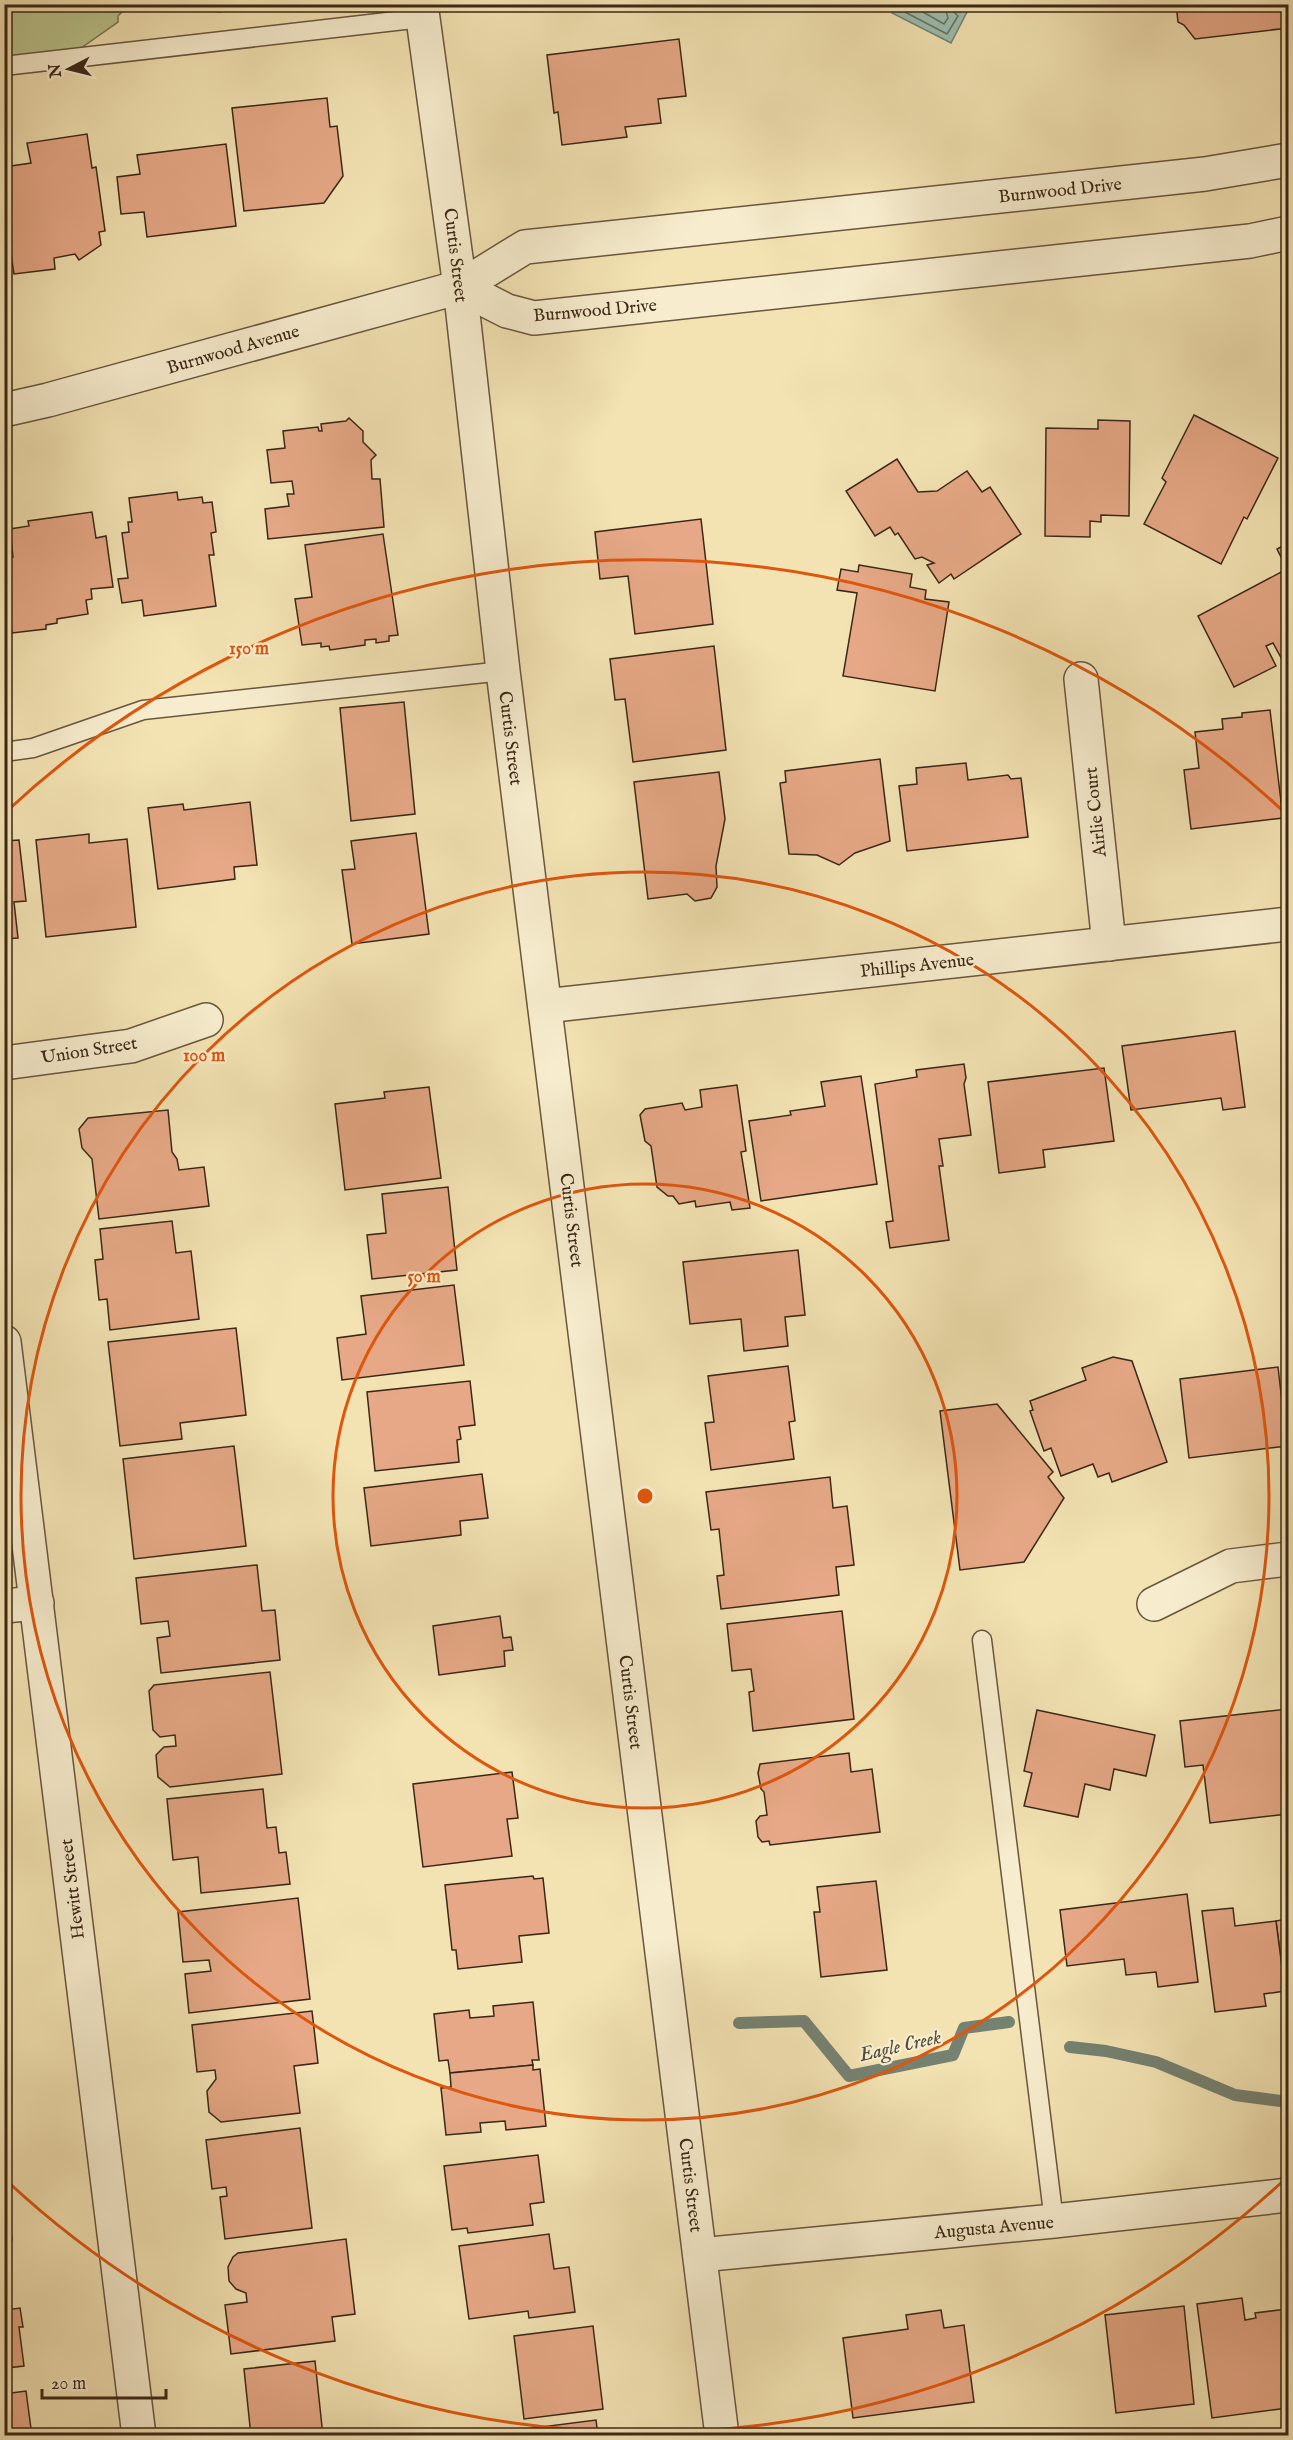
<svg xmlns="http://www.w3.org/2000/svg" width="1293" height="2440" viewBox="0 0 1293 2440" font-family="'IM FELL English',serif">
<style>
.green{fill:#bac48c;stroke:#7a7652;stroke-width:1.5}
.water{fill:#9bbeae;stroke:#758272;stroke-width:1.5}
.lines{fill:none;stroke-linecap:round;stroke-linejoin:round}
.shore{stroke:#6b7262;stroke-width:1.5}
.stream{stroke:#758272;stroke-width:12}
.building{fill:#e6a886;stroke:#3b2717;stroke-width:1.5}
.service-casing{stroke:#69563e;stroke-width:21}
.minor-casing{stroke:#69563e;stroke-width:36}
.tertiary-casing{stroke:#69563e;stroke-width:36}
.service{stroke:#f7edce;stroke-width:18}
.minor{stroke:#f7edce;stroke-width:33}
.tertiary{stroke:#f7edce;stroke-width:33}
.ring{fill:none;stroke:#df560d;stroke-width:3}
.labels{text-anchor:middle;stroke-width:4.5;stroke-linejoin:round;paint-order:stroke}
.street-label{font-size:18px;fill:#3b2717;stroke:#f7edce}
.water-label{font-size:20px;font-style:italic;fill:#534d3d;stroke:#f7edce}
.centre{fill:#df560d;stroke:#f7edce;stroke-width:3}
.ring-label{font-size:18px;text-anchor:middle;font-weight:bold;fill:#df560d;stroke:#f7edce;stroke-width:4.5;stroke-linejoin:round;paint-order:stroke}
</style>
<rect width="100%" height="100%" fill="#f3e3b3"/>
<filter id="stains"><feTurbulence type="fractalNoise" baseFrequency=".00333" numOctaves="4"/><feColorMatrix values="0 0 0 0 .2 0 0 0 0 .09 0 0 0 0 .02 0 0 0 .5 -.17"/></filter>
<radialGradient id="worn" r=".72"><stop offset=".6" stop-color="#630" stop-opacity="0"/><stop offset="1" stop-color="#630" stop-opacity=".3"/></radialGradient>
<polygon class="green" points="4,5 129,4 129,5 118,16 118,22 81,48 5,57"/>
<polygon class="water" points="897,4 952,5 967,12 951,43 892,13"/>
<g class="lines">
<g class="shore">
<polyline points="902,4 903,11 947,34 958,16 952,10 951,4"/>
<polyline points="909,4 944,24 948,18 944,4"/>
</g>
<g class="stream">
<polyline points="739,2023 804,2021 849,2076 953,2055 964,2028 1009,2022"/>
<polyline points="1070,2047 1106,2051 1156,2062 1235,2095 1288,2102"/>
</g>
</g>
<g class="building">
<polygon points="218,4 281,4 218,12"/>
<polygon points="1176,4 1288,4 1288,28 1195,39 1184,25 1178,22"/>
<polygon points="679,39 686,96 658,99 661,123 625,127 627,137 562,145 558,112 554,113 547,55"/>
<polygon points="327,98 330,127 337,126 343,176 324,203 244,211 232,108"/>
<polygon points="87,134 92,168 96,167 105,231 99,232 101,245 79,260 75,254 54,258 55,269 14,274 4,208 4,167 31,163 27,143"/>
<polygon points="226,144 236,226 147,237 144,212 121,214 117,177 140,174 137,155"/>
<polygon points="1194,415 1278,458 1247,519 1244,517 1221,564 1144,524 1166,482 1162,478"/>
<polygon points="349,418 363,431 363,442 376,455 371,460 372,479 380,479 384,527 268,539 265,509 289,506 287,494 294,494 292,481 271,483 267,450 285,448 283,431 318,427 319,431 322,431 321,424 346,421"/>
<polygon points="1098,420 1130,421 1129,516 1101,515 1101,522 1090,521 1090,537 1045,536 1046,428 1098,429"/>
<polygon points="897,459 918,492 937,491 967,471 982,492 990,487 1021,534 954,579 951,574 939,583 927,565 934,563 922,557 915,559 898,533 895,535 890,527 875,536 846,491"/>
<polygon points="177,492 178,500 202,497 203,503 212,502 216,532 211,533 214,555 209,555 216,606 144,616 142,600 122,603 118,579 128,578 122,533 129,532 128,522 132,522 129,498"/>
<polygon points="92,512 96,538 106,536 113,587 91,589 92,599 86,600 88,614 57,619 57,623 46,625 46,629 12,633 4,580 4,558 13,557 10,529 29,526 28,521"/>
<polygon points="701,519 713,624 635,634 628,576 600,579 595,532"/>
<polygon points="383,534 398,635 389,636 389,641 376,643 376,639 365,640 365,645 330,650 329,646 321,647 321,643 302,645 295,599 312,597 305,545"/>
<polygon points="1288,543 1288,663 1285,665 1273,643 1266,646 1276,666 1234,687 1198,616 1287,569 1277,549"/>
<polygon points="859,565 912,574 910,587 926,590 925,599 949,602 935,691 843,676 857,593 837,590 841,569 858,572"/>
<polygon points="714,646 726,750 633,762 625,699 615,700 610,659"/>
<polygon points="404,702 415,814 351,821 340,708"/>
<polygon points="1270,710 1283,818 1191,829 1184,770 1199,768 1195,732 1223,729 1222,719 1242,717 1242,713"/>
<polygon points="880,759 890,841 855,853 839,865 817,855 789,854 780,783 786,782 785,771"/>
<polygon points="966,763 968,780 1008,775 1011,779 1021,778 1028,837 907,851 899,786 917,784 916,768"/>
<polygon points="719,772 725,819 716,866 717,887 711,898 695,901 687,894 648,899 634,782"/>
<polygon points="250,802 257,865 234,867 235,879 158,889 148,808 183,804 184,810"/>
<polygon points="416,833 429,934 352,944 342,870 355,869 351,841"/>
<polygon points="89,834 89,843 127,839 136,927 46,937 36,840"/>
<polygon points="19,840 26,901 14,902 18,938 4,939 4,841"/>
<polygon points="1235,1031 1245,1107 1223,1110 1221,1098 1131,1110 1122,1046"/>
<polygon points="964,1064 966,1078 964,1084 971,1135 939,1139 943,1166 939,1166 949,1240 890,1248 886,1222 893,1221 875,1084 917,1077 916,1070"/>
<polygon points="1104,1068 1114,1141 1043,1150 1045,1167 999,1173 988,1082"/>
<polygon points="861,1076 877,1184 761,1201 749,1121 791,1115 790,1111 825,1106 821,1082"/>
<polygon points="737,1085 746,1151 741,1152 750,1208 732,1210 730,1202 696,1207 695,1201 679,1204 673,1196 668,1196 657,1187 651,1146 645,1141 640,1115 645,1109 682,1103 685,1110 702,1107 700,1090"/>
<polygon points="429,1087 441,1178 345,1190 335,1104 385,1098 384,1092"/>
<polygon points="168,1110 172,1152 177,1159 179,1170 204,1167 209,1206 99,1219 92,1159 82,1148 79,1129 88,1118"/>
<polygon points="448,1187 457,1270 372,1279 367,1235 386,1233 382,1194"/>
<polygon points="172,1221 176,1253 191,1251 199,1319 110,1330 107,1299 99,1300 95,1260 103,1259 100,1229"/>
<polygon points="798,1250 805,1315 785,1317 788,1346 744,1351 741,1319 690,1324 683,1262"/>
<polygon points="454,1285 464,1365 342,1380 337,1338 366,1334 361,1296"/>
<polygon points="236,1328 246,1415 180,1423 182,1439 120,1446 108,1342"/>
<polygon points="1113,1357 1132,1361 1167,1462 1112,1482 1109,1473 1098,1477 1093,1464 1061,1476 1051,1448 1044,1451 1030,1411 1033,1410 1030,1401 1086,1380 1082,1368"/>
<polygon points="788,1366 795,1421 789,1422 794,1459 711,1470 705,1423 714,1422 708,1376"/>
<polygon points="1278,1367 1287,1446 1189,1458 1180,1379"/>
<polygon points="470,1381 475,1425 459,1427 461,1439 457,1440 459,1462 375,1471 367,1392"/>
<polygon points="997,1404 1053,1472 1048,1477 1064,1498 1024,1562 960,1570 940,1411"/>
<polygon points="234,1446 246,1546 134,1559 123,1459"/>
<polygon points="482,1474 488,1518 460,1521 461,1535 371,1546 364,1488"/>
<polygon points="830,1477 833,1508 847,1506 854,1565 836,1567 839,1595 721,1609 717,1576 724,1575 719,1529 711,1530 706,1492"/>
<polygon points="257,1565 262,1611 275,1610 280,1660 161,1673 157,1638 170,1636 168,1621 141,1624 136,1578"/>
<polygon points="842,1611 854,1719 753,1731 749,1692 754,1691 751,1669 732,1671 727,1624"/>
<polygon points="500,1616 503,1638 511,1637 513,1650 504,1651 505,1666 439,1675 433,1626"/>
<polygon points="1288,1670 1288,1697 1285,1671"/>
<polygon points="270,1672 282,1774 170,1787 158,1777 156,1755 164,1747 176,1746 175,1735 160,1737 153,1730 149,1691 154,1685"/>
<polygon points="1288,1709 1288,1814 1210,1823 1203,1765 1185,1767 1180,1721"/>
<polygon points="1037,1710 1155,1735 1146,1776 1114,1769 1110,1790 1085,1784 1078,1817 1024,1806 1032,1773 1024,1771"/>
<polygon points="849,1753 851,1772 872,1769 880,1832 770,1845 769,1841 762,1842 758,1837 756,1821 760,1816 767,1815 764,1792 761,1789 758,1773 760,1764"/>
<polygon points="512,1772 518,1818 507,1819 512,1856 423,1867 413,1784"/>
<polygon points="263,1789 267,1828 276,1827 279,1853 286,1852 290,1884 201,1893 198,1857 173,1860 167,1799"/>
<polygon points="533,1876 534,1879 543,1878 549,1933 519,1936 522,1962 458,1969 456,1950 452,1950 445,1885"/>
<polygon points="876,1881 887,1970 821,1977 814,1912 820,1912 817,1887"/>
<polygon points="1187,1894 1198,1982 1158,1987 1156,1972 1126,1975 1124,1959 1067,1966 1060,1910"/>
<polygon points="298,1898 310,1999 189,2013 185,1974 211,1971 209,1960 183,1962 178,1912"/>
<polygon points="1288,1905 1288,1990 1285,1991 1276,1921 1286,1919 1285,1906"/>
<polygon points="1233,1908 1235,1926 1276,1921 1285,1991 1264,1994 1266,2006 1215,2012 1202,1911"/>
<polygon points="533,2002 539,2060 532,2060 533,2065 450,2073 448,2060 439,2061 434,2014 469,2010 470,2018 494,2016 493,2006"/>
<polygon points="312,2011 318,2063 294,2066 300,2113 221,2122 209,2112 207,2091 216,2079 215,2070 197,2072 192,2025"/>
<polygon points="533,2065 533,2070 540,2069 546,2126 506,2130 505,2121 480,2123 481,2132 446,2135 441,2088 451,2087 450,2073"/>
<polygon points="300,2128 312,2228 225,2239 220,2197 227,2196 226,2187 212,2189 206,2140"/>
<polygon points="538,2155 544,2202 530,2204 533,2225 468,2233 467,2228 452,2230 444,2166"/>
<polygon points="8,2199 12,2240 4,2240 4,2200"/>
<polygon points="549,2234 554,2269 569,2267 575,2312 529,2318 528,2311 469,2319 459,2246"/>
<polygon points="346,2239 355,2314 332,2317 335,2341 231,2354 225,2305 247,2302 246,2293 236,2289 229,2281 228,2267 233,2257 238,2253"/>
<polygon points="1242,2298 1245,2320 1256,2318 1255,2313 1287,2309 1288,2408 1212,2418 1197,2304"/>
<polygon points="4,2306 6,2310 20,2308 23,2327 19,2327 24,2366 7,2368 8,2371 4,2372"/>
<polygon points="1184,2306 1194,2404 1116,2413 1105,2315"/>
<polygon points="941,2310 944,2328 964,2325 974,2402 853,2418 843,2338 908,2329 906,2315"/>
<polygon points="593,2326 603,2409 524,2419 514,2336"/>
<polygon points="315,2361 323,2436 251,2436 244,2369"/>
<polygon points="26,2391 32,2436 4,2436 4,2394"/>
<polygon points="596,2420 598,2436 503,2436 502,2432"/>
</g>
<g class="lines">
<defs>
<g id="service">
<polyline points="4,66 422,18"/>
<polyline points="4,752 33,748 143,710 503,671"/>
<polyline points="982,1640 1054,2221"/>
</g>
<g id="minor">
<polyline points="4,410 48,400 460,287 421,4"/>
<polyline points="1081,679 1109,944"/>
<polyline points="545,1006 1288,924"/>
<polyline points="4,1063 131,1046 206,1020"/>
<polyline points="4,1342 139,2436"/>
<polyline points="1154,1604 1231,1566 1288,1559"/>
<polyline points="4,1606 37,1603"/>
<polyline points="700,2255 1054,2221 1288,2195"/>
</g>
<g id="tertiary">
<polyline points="460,287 503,671 722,2436"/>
<polyline points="460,287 525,247 1205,174 1288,160"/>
<polyline points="460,287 507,311 534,318 1250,241 1288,233"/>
</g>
</defs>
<use href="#service" class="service-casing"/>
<use href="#minor" class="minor-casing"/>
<use href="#tertiary" class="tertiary-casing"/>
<use href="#service" class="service"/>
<use href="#minor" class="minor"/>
<use href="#tertiary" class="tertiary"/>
</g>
<g class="ring">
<circle cx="645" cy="1496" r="312"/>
<circle cx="645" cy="1496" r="624"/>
<path d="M1283 2181A936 936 0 0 1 7 2181M7 811A936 936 0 0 1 1283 811"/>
</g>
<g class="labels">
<g class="street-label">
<text transform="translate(1060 190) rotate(-6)" y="6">Burnwood Drive</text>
<text transform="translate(456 255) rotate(83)" y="6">Curtis Street</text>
<text transform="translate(595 310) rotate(-5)" y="6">Burnwood Drive</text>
<text transform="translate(233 349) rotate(-16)" y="6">Burnwood Avenue</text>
<text transform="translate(511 738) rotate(83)" y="6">Curtis Street</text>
<text transform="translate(1095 812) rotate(-96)" y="6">Airlie Court</text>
<text transform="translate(917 965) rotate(-6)" y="6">Phillips Avenue</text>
<text transform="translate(89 1050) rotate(-9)" y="6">Union Street</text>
<text transform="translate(572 1220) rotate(83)" y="6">Curtis Street</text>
<text transform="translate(631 1702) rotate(83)" y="6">Curtis Street</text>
<text transform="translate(72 1889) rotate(-97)" y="6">Hewitt Street</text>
<text transform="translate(691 2185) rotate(83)" y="6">Curtis Street</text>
<text transform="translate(994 2227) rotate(-5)" y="6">Augusta Avenue</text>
</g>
<g class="water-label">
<text transform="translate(900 2045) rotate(-13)" y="7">Eagle Creek</text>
</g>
</g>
<circle cx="645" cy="1496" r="9" class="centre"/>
<g class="ring-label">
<text x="249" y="654">150 m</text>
<text x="204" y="1061">100 m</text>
<text x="424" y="1282">50 m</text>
</g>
<rect width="1293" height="2440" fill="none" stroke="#f3e3b3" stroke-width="24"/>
<rect x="6" y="6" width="1281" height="2428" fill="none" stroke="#3b2717" stroke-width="3"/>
<rect x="12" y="12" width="1269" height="2416" fill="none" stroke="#3b2717" stroke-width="1.5"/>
<g transform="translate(69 69) rotate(263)" stroke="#f7edce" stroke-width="4.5" paint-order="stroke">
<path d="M0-4.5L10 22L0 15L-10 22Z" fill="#3b2717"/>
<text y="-9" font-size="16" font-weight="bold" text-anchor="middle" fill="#3b2717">N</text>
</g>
<path d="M42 2389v9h124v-9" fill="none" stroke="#3b2717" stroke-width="3"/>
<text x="51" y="2389" font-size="18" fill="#3b2717" stroke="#f7edce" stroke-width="4.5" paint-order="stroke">20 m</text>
<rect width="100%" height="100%" filter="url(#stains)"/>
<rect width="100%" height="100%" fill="url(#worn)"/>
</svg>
